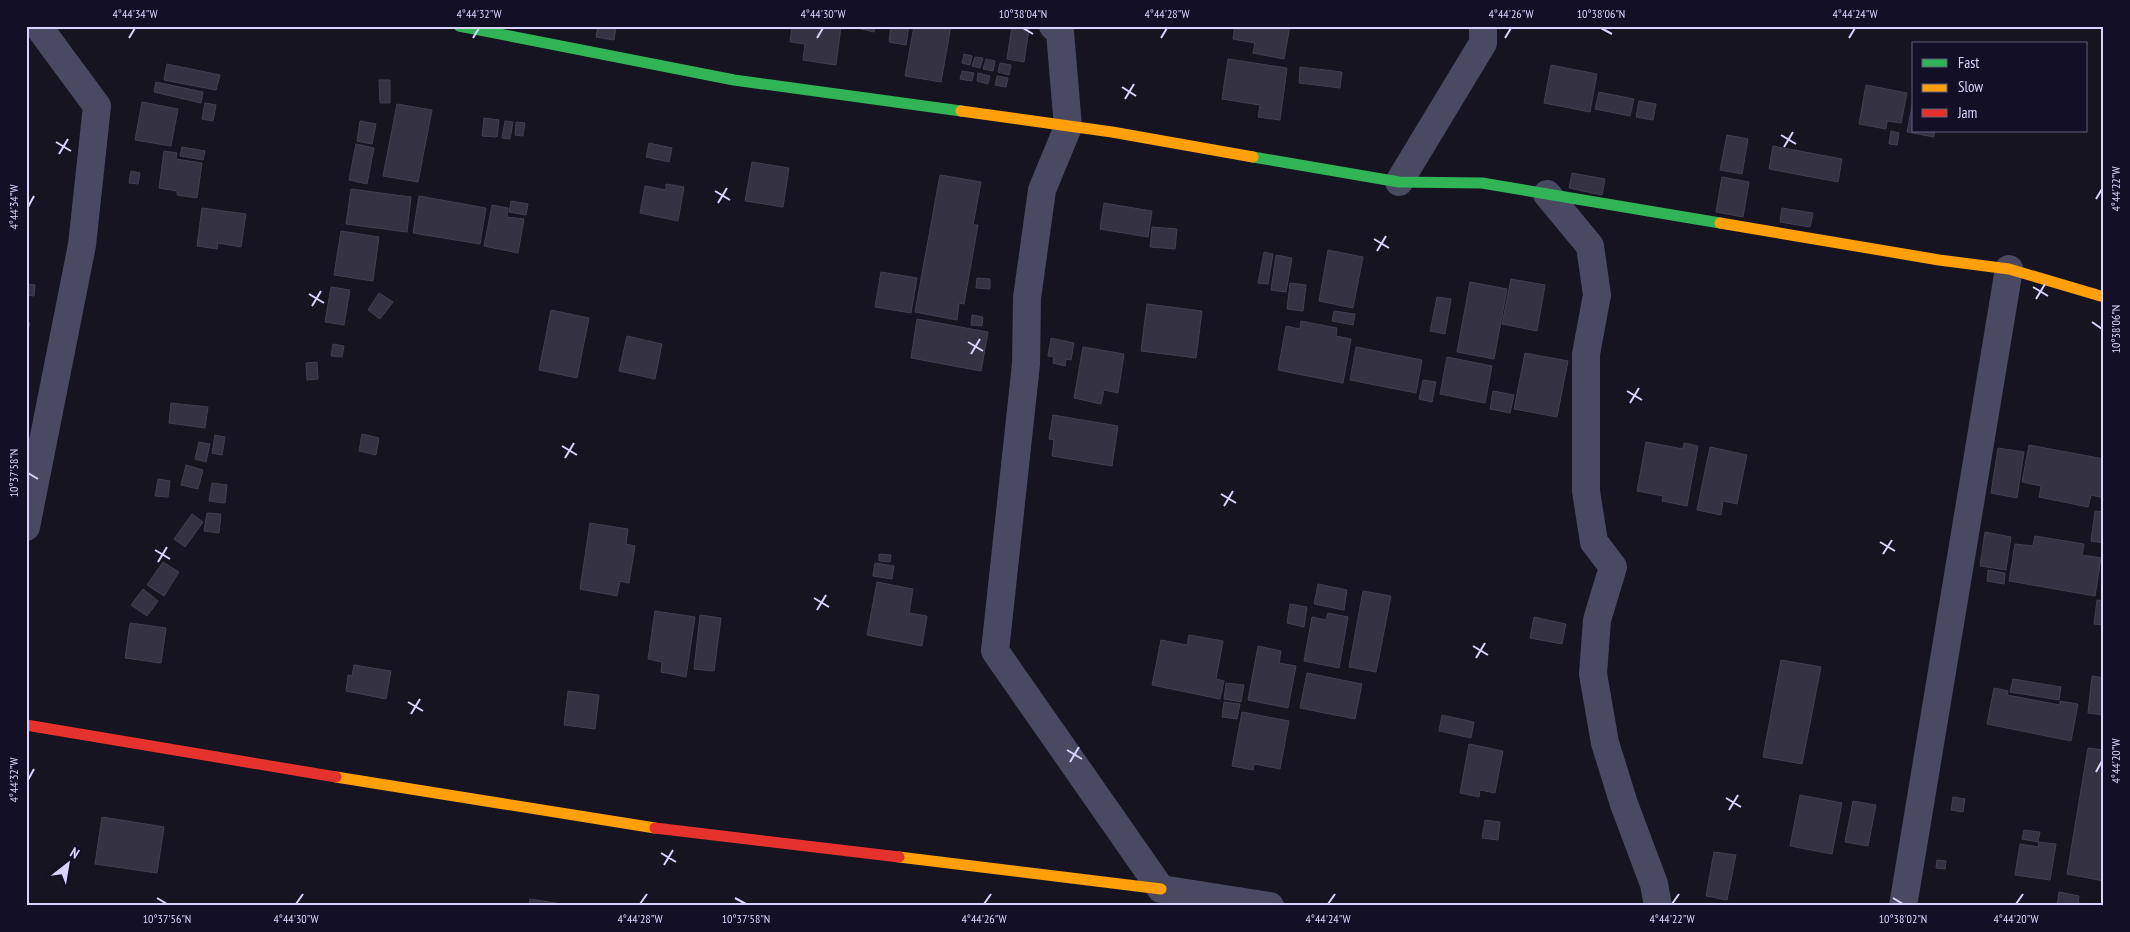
<svg xmlns="http://www.w3.org/2000/svg" width="2130" height="932" viewBox="0 0 2130 932" font-family="'PT Sans Narrow',sans-serif">
<style>
.building{fill:#343243;stroke:#433f54}
.lines{fill:none;stroke-linecap:round;stroke-linejoin:round}
.street{stroke:#4a4962;stroke-width:28}
.fast{stroke:#30b455;stroke-width:11}
.slow{stroke:#ff9f0a;stroke-width:11}
.jam{stroke:#e5322d;stroke-width:11}
.ticks{fill:none;stroke:#d9d4ff;stroke-width:2}
.neatline{fill:none;stroke:#d9d4ff;stroke-width:2}
.ticks-label{font-size:12px;text-anchor:middle;fill:#d9d4ff}
</style>
<rect width="100%" height="100%" fill="#161421"/>
<g class="building">
<polygon points="598,26 616,26 614,40 596,37"/>
<polygon points="792,26 841,26 836,65 803,60 805,44 790,42"/>
<polygon points="857,26 875,26 874,32 857,28"/>
<polygon points="891,26 909,26 906,45 889,42"/>
<polygon points="914,26 951,26 941,82 905,76"/>
<polygon points="1012,26 1029,29 1024,62 1007,59"/>
<polygon points="1235,26 1290,26 1284,59 1253,53 1255,43 1233,39"/>
<polygon points="964,54 972,56 970,65 962,63"/>
<polygon points="975,57 983,58 980,68 972,66"/>
<polygon points="986,59 995,61 993,71 983,69"/>
<polygon points="1228,59 1287,68 1280,120 1258,117 1260,105 1222,99"/>
<polygon points="1000,63 1011,65 1009,75 998,72"/>
<polygon points="167,64 220,75 216,90 164,80"/>
<polygon points="1551,65 1597,74 1590,112 1544,103"/>
<polygon points="1300,67 1342,72 1340,88 1299,83"/>
<polygon points="962,71 974,73 972,81 960,79"/>
<polygon points="978,73 990,76 988,84 977,81"/>
<polygon points="997,76 1008,78 1006,87 995,85"/>
<polygon points="379,80 390,80 390,103 380,103"/>
<polygon points="156,82 203,92 201,103 154,92"/>
<polygon points="1866,85 1907,93 1901,123 1887,121 1886,129 1859,124"/>
<polygon points="1599,92 1634,99 1630,116 1595,109"/>
<polygon points="1914,96 1914,131 1935,131 1934,137 1907,132"/>
<polygon points="1639,101 1656,104 1653,120 1636,117"/>
<polygon points="142,102 178,109 171,146 135,140"/>
<polygon points="205,103 216,105 213,121 202,119"/>
<polygon points="397,104 432,110 418,182 383,176"/>
<polygon points="484,118 499,120 497,137 482,136"/>
<polygon points="360,121 376,124 372,144 357,141"/>
<polygon points="505,121 513,122 510,139 502,138"/>
<polygon points="516,122 525,123 523,136 515,135"/>
<polygon points="1891,131 1899,133 1897,145 1889,144"/>
<polygon points="1727,135 1748,139 1742,174 1720,170"/>
<polygon points="649,143 672,148 669,162 646,157"/>
<polygon points="356,144 374,148 367,184 349,180"/>
<polygon points="1773,146 1842,159 1838,182 1769,169"/>
<polygon points="182,147 205,151 203,160 180,156"/>
<polygon points="164,151 177,153 176,159 202,163 197,198 177,195 177,191 159,188"/>
<polygon points="752,162 789,168 783,207 745,201"/>
<polygon points="131,171 140,173 138,184 129,183"/>
<polygon points="1572,173 1605,179 1602,195 1569,188"/>
<polygon points="940,175 981,182 973,225 978,225 964,304 959,303 957,320 915,312"/>
<polygon points="1722,177 1749,182 1743,217 1716,212"/>
<polygon points="666,184 684,187 678,221 640,213 645,186 666,190"/>
<polygon points="351,189 411,197 407,232 346,224"/>
<polygon points="419,196 486,208 480,244 413,233"/>
<polygon points="511,201 528,204 526,215 509,212"/>
<polygon points="1104,203 1152,211 1148,237 1100,229"/>
<polygon points="492,205 508,208 507,217 524,219 518,253 484,246"/>
<polygon points="202,208 246,214 241,247 218,243 217,249 197,246"/>
<polygon points="1782,208 1813,213 1810,227 1780,222"/>
<polygon points="1152,227 1177,229 1175,249 1150,247"/>
<polygon points="341,231 379,237 373,281 334,275"/>
<polygon points="1328,250 1363,257 1353,308 1319,301"/>
<polygon points="1264,252 1273,254 1268,284 1258,283"/>
<polygon points="1276,255 1292,258 1286,292 1271,290"/>
<polygon points="881,272 917,278 911,313 875,307"/>
<polygon points="977,278 990,279 990,289 976,288"/>
<polygon points="1511,279 1545,285 1537,331 1502,324"/>
<polygon points="1470,282 1507,289 1494,359 1457,352"/>
<polygon points="1290,283 1306,285 1303,311 1287,309"/>
<polygon points="26,284 35,285 34,296 26,295"/>
<polygon points="331,287 350,290 344,325 325,322"/>
<polygon points="379,293 393,302 380,319 368,310"/>
<polygon points="1437,297 1451,299 1445,334 1430,331"/>
<polygon points="1147,304 1202,311 1196,358 1141,351"/>
<polygon points="551,310 589,318 577,378 539,370"/>
<polygon points="1334,311 1355,314 1353,325 1332,321"/>
<polygon points="972,315 983,317 982,326 971,325"/>
<polygon points="917,319 988,332 981,371 911,358"/>
<polygon points="1301,321 1337,328 1336,336 1351,339 1343,383 1278,370 1286,326 1300,329"/>
<polygon points="26,322 30,323 26,338"/>
<polygon points="627,336 662,344 655,379 619,371"/>
<polygon points="1051,338 1074,343 1071,360 1066,359 1065,366 1053,363 1054,357 1048,356"/>
<polygon points="333,344 344,346 342,357 331,356"/>
<polygon points="1083,347 1124,354 1118,393 1104,390 1101,404 1074,398"/>
<polygon points="1356,347 1422,360 1416,393 1350,380"/>
<polygon points="1525,353 1568,361 1557,417 1514,409"/>
<polygon points="1447,357 1492,366 1485,403 1440,394"/>
<polygon points="317,362 318,379 307,380 306,363"/>
<polygon points="1423,380 1436,382 1432,402 1419,399"/>
<polygon points="1493,391 1514,395 1510,413 1490,409"/>
<polygon points="171,403 208,407 205,428 169,423"/>
<polygon points="1053,415 1118,426 1112,466 1052,456 1054,440 1049,439"/>
<polygon points="362,434 379,438 376,455 359,451"/>
<polygon points="215,435 225,437 222,455 212,453"/>
<polygon points="199,442 210,444 206,462 195,459"/>
<polygon points="1646,442 1683,449 1684,443 1698,446 1687,506 1662,501 1663,496 1637,491"/>
<polygon points="2029,445 2104,459 2104,498 2091,495 2088,507 2039,497 2041,486 2022,482"/>
<polygon points="1710,447 1747,455 1737,504 1723,501 1721,515 1697,510"/>
<polygon points="1998,448 2024,452 2017,498 1991,493"/>
<polygon points="186,465 203,470 198,489 181,485"/>
<polygon points="158,479 170,481 168,497 155,496"/>
<polygon points="212,483 227,485 225,503 209,501"/>
<polygon points="2095,511 2104,512 2104,543 2091,541"/>
<polygon points="207,513 221,514 219,533 204,531"/>
<polygon points="192,514 203,522 185,547 174,539"/>
<polygon points="590,523 628,529 626,544 635,546 629,583 620,581 617,596 580,589"/>
<polygon points="1985,532 2011,537 2006,570 1980,566"/>
<polygon points="2035,536 2084,544 2082,555 2101,558 2095,596 2009,581 2015,544 2033,546"/>
<polygon points="879,554 891,555 890,562 879,561"/>
<polygon points="163,562 179,572 164,596 147,585"/>
<polygon points="875,563 894,566 892,579 873,576"/>
<polygon points="1988,570 2005,573 2004,584 1987,581"/>
<polygon points="877,582 913,589 909,613 927,616 922,646 867,635"/>
<polygon points="1318,584 1347,590 1344,610 1314,604"/>
<polygon points="143,589 158,601 147,616 131,605"/>
<polygon points="1363,591 1391,596 1376,672 1349,667"/>
<polygon points="2097,600 2104,601 2104,625 2094,624"/>
<polygon points="1290,604 1307,607 1304,627 1287,623"/>
<polygon points="655,611 695,617 686,677 661,672 662,662 648,659"/>
<polygon points="1328,613 1348,617 1339,668 1304,661 1312,617 1326,620"/>
<polygon points="700,615 721,618 714,671 694,669"/>
<polygon points="1534,617 1566,624 1562,644 1530,638"/>
<polygon points="130,623 166,628 161,663 125,658"/>
<polygon points="1189,635 1223,641 1216,679 1224,681 1220,699 1152,685 1161,640 1187,645"/>
<polygon points="1258,646 1281,651 1279,663 1296,666 1288,708 1248,700"/>
<polygon points="1781,660 1821,667 1802,764 1763,757"/>
<polygon points="354,665 391,671 386,699 346,691 348,675 352,676"/>
<polygon points="1307,673 1362,684 1355,719 1300,708"/>
<polygon points="2092,676 2104,678 2104,715 2088,713"/>
<polygon points="2013,679 2061,687 2059,700 2010,692"/>
<polygon points="1226,683 1244,685 1241,702 1224,699"/>
<polygon points="1994,688 2008,691 2007,695 2060,705 2060,701 2078,704 2071,741 1987,724"/>
<polygon points="568,691 599,695 595,729 564,725"/>
<polygon points="1224,702 1240,704 1237,719 1222,717"/>
<polygon points="1242,712 1289,721 1280,769 1254,764 1253,770 1232,766"/>
<polygon points="1442,715 1474,722 1471,738 1439,731"/>
<polygon points="1469,744 1503,751 1495,793 1480,790 1479,797 1460,793"/>
<polygon points="2088,748 2104,750 2104,881 2067,874"/>
<polygon points="1800,795 1842,803 1832,854 1790,846"/>
<polygon points="1953,797 1965,799 1963,812 1951,810"/>
<polygon points="1853,801 1876,805 1868,846 1845,842"/>
<polygon points="102,817 164,827 157,873 95,864"/>
<polygon points="1485,820 1500,822 1498,840 1482,838"/>
<polygon points="2024,830 2040,832 2038,842 2022,839"/>
<polygon points="2039,842 2056,844 2050,880 2015,875 2020,844 2038,847"/>
<polygon points="1714,852 1736,855 1727,900 1706,896"/>
<polygon points="1937,860 1946,861 1945,869 1936,868"/>
<polygon points="2059,892 2079,896 2078,903 2084,904 2084,906 2057,906"/>
<polygon points="530,899 575,906 529,906"/>
</g>
<g class="lines">
<g class="street">
<polyline points="1053,26 1060,32 1068,127 1042,190 1027,298 1026,364 995,651 1161,889 1270,906"/>
<polyline points="1399,182 1483,43 1483,26"/>
<polyline points="1547,194 1590,246 1597,295 1586,354 1586,491 1594,542 1613,567 1597,620 1593,674 1605,743 1624,804 1654,884 1658,906"/>
<polyline points="26,527 82,245 97,106 38,26"/>
<polyline points="1903,906 2009,269"/>
</g>
<g class="fast">
<polyline points="459,26 734,80 961,111"/>
<polyline points="1253,157 1399,182 1482,183 1720,223"/>
</g>
<g class="slow">
<polyline points="961,111 1112,132 1253,157"/>
<polyline points="1720,223 1939,260 2009,269 2104,297"/>
<polyline points="336,777 655,828"/>
<polyline points="899,857 1161,889"/>
</g>
<g class="jam">
<polyline points="26,725 336,777"/>
<polyline points="655,828 899,857"/>
</g>
</g>
<path class="ticks" d="M1023,28L1033,34M1601,28L1612,34M129,38L135,28M473,38L479,28M817,38L823,28M1161,38L1167,28M1505,38L1511,28M1849,38L1855,28M1122,87L1136,96M1125,99L1134,84M1781,135L1796,144M56,142L71,151M1784,147L1793,132M59,154L68,139M715,191L730,200M2096,199L2102,189M718,203L727,188M28,207L34,196M1374,239L1389,248M1377,251L1386,236M2033,287L2048,296M309,294L324,303M2036,299L2045,284M312,306L321,291M2092,322L2102,329M968,342L983,351M971,354L980,339M1627,391L1642,400M1630,403L1639,388M562,446L577,455M565,458L574,443M28,473L38,479M1221,494L1236,503M1224,506L1233,491M1880,542L1895,551M155,550L170,559M1883,554L1892,540M158,562L167,547M814,598L829,607M817,610L826,595M1473,646L1488,655M1476,658L1485,643M408,702L423,711M411,714L420,699M1067,750L1082,759M1070,762L1079,747M2096,772L2102,761M28,780L34,769M1726,798L1741,807M1729,810L1738,795M661,853L676,862M664,865L673,850M157,898L167,904M735,898L746,904M1893,898L1903,904M296,904L303,894M640,904L647,894M984,904L991,894M1328,904L1335,894M1672,904L1679,894M2016,904L2023,894"/>
<rect width="2130" height="932" fill="none" stroke="#130f26" stroke-width="55"/>
<rect x="1912" y="42" width="175" height="90" fill="#130f26" stroke="#625e7d"/>
<rect x="1922" y="59" width="25" height="8" fill="#30b455" stroke="#625e7d"/>
<text x="1958" y="68" font-size="15" fill="#d9d4ff">Fast</text>
<rect x="1922" y="84" width="25" height="8" fill="#ff9f0a" stroke="#625e7d"/>
<text x="1958" y="92" font-size="15" fill="#d9d4ff">Slow</text>
<rect x="1922" y="109" width="25" height="8" fill="#e5322d" stroke="#625e7d"/>
<text x="1958" y="118" font-size="15" fill="#d9d4ff">Jam</text>
<g transform="translate(68 864) rotate(31)" stroke="#130f26" stroke-width="4" paint-order="stroke">
<path d="M0-4L9 19L0 12L-9 19Z" fill="#d9d4ff"/>
<text y="-8" font-size="14" font-weight="bold" text-anchor="middle" fill="#d9d4ff">N</text>
</g>
<rect x="28" y="28" width="2074" height="876" class="neatline"/>
<g class="ticks-label">
<text x="135" y="18">4°44'34"W</text>
<text x="479" y="18">4°44'32"W</text>
<text x="823" y="18">4°44'30"W</text>
<text x="1023" y="18">10°38'04"N</text>
<text x="1167" y="18">4°44'28"W</text>
<text x="1511" y="18">4°44'26"W</text>
<text x="1601" y="18">10°38'06"N</text>
<text x="1855" y="18">4°44'24"W</text>
<text transform="translate(2116 189) rotate(-90)" y="4">4°44'22"W</text>
<text transform="translate(14 207) rotate(-90)" y="4">4°44'34"W</text>
<text transform="translate(2116 329) rotate(-90)" y="4">10°38'06"N</text>
<text transform="translate(14 473) rotate(-90)" y="4">10°37'58"N</text>
<text transform="translate(2116 761) rotate(-90)" y="4">4°44'20"W</text>
<text transform="translate(14 780) rotate(-90)" y="4">4°44'32"W</text>
<text x="167" y="923">10°37'56"N</text>
<text x="296" y="923">4°44'30"W</text>
<text x="640" y="923">4°44'28"W</text>
<text x="746" y="923">10°37'58"N</text>
<text x="984" y="923">4°44'26"W</text>
<text x="1328" y="923">4°44'24"W</text>
<text x="1672" y="923">4°44'22"W</text>
<text x="1903" y="923">10°38'02"N</text>
<text x="2016" y="923">4°44'20"W</text>
</g>
</svg>
